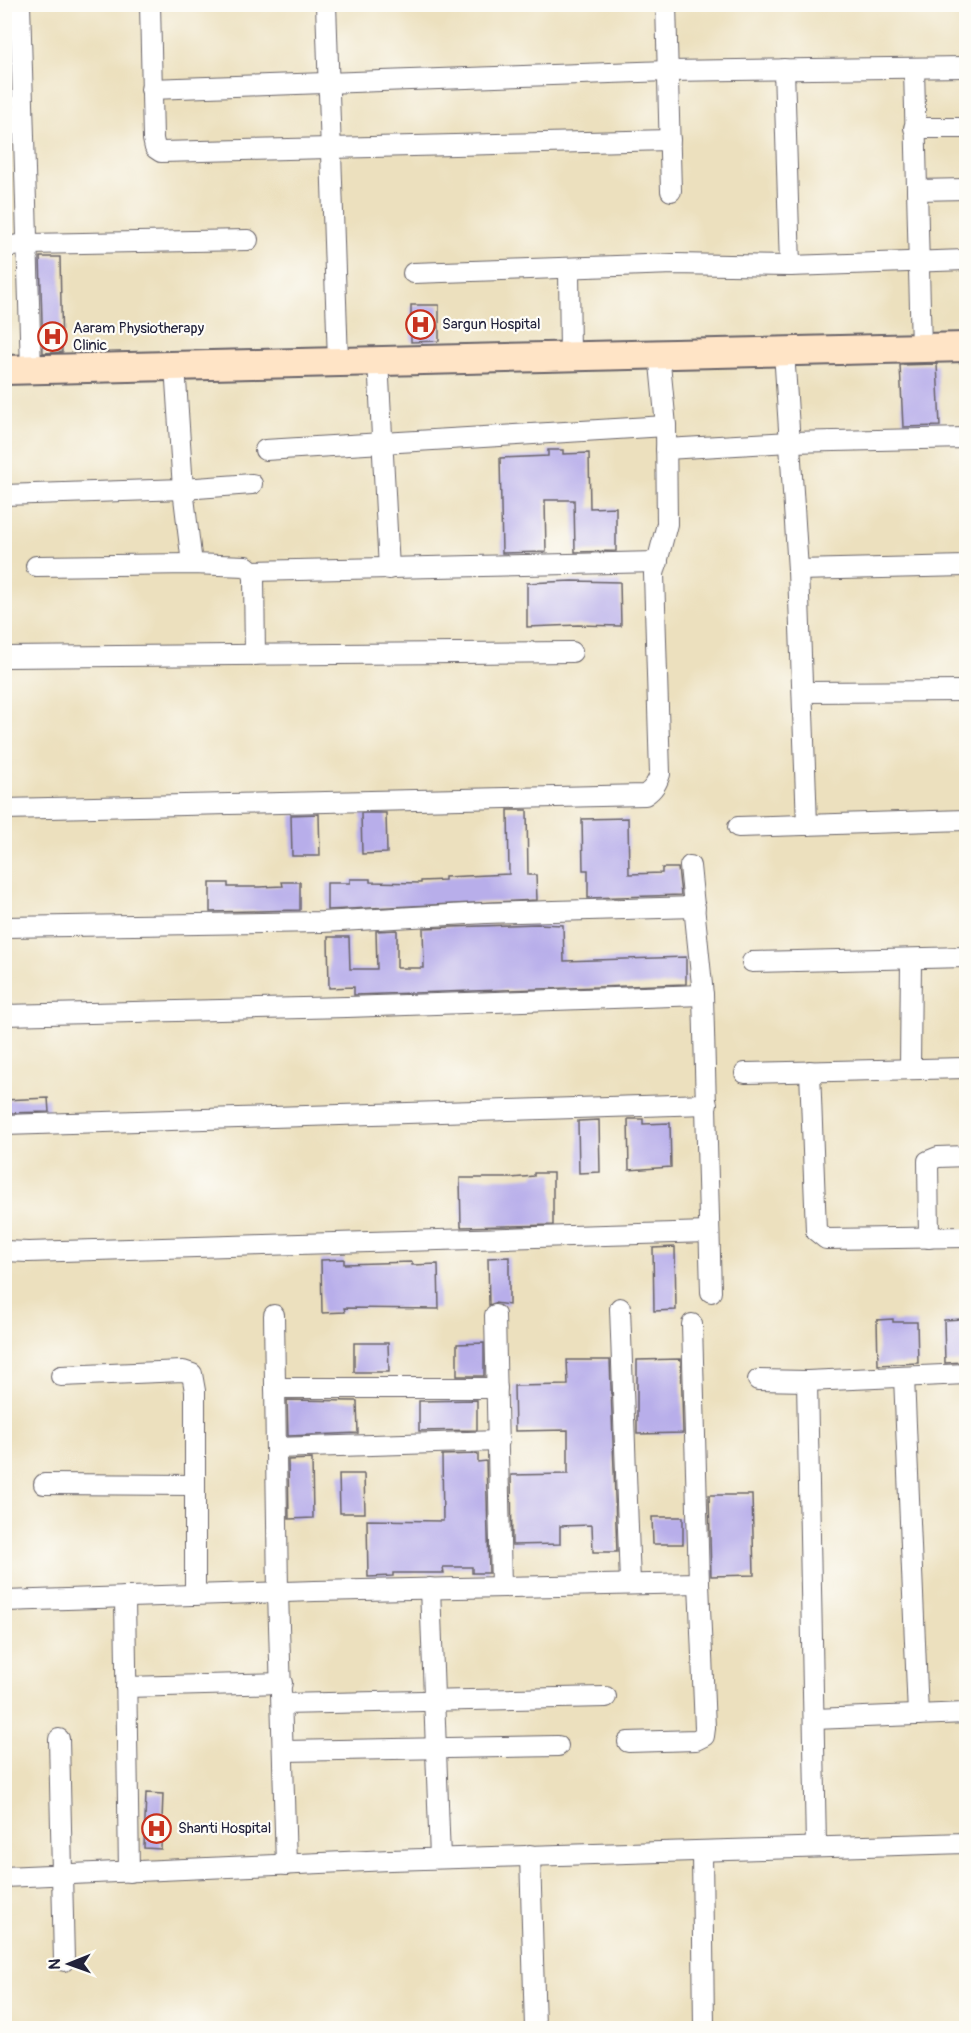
<svg xmlns="http://www.w3.org/2000/svg" width="971" height="2033" viewBox="0 0 971 2033" font-family="Pangolin,sans-serif">
<style>
.building{fill:#b8aeea}
.lines{fill:none;stroke-linecap:round;stroke-linejoin:round}
.street-casing{stroke:#696469;stroke-width:22}
.secondary-casing{stroke:#696469;stroke-width:32}
.street{stroke:#fff;stroke-width:20}
.secondary{stroke:#ffe4c6;stroke-width:28}
.labels{text-anchor:middle;stroke-width:4.5;stroke-linejoin:round;paint-order:stroke}
.poi-label{font-size:15px;fill:#22223b;stroke:#fdfcf7;text-anchor:start}
</style>
<rect width="100%" height="100%" fill="#fdfcf7"/>
<filter id="ink" filterUnits="userSpaceOnUse"><feTurbulence type="fractalNoise" baseFrequency=".0167" numOctaves="2"/><feDisplacementMap in="SourceGraphic" scale="12" xChannelSelector="R" yChannelSelector="G"/><feConvolveMatrix kernelMatrix="1 2 1 2 8 2 1 2 1" color-interpolation-filters="sRGB"/></filter>
<filter id="wash" filterUnits="userSpaceOnUse"><feTurbulence type="fractalNoise" baseFrequency=".008" numOctaves="4" result="noise"/><feDisplacementMap in="SourceGraphic" scale="24" xChannelSelector="R" yChannelSelector="G"/><feGaussianBlur stdDeviation="1.35" result="paint"/><feColorMatrix in="noise" values="0 0 0 0 0 0 0 0 0 0 0 0 0 0 0 0 0 1.4 0 .05"/><feComposite in="paint" operator="in"/></filter>
<g filter="url(#wash)">
<rect width="100%" height="100%" fill="#ece0be"/>
<g id="blocks">
<g class="building">
<polygon points="40,257 60,257 62,352 43,353"/>
<polygon points="411,305 439,305 439,341 411,342"/>
<polygon points="937,364 940,426 903,427 900,365"/>
<polygon points="548,450 563,450 563,454 589,453 590,508 616,507 616,551 575,552 574,500 545,500 546,552 502,553 500,458 548,456"/>
<polygon points="572,581 620,582 621,626 578,625 527,627 527,583"/>
<polygon points="508,810 527,810 528,875 536,875 537,900 327,910 327,883 350,883 350,879 370,879 370,882 421,883 421,881 445,880 445,877 509,874"/>
<polygon points="361,813 386,813 387,853 362,854"/>
<polygon points="319,814 320,856 292,856 291,815"/>
<polygon points="628,818 629,874 662,873 662,868 678,868 681,895 588,898 588,870 583,870 582,819"/>
<polygon points="282,882 300,882 300,910 210,912 210,883 228,883 228,887 259,887 283,886"/>
<polygon points="537,924 563,925 564,961 686,957 686,984 354,995 354,987 329,988 328,937 349,937 350,969 377,969 376,931 397,930 397,968 424,968 423,928"/>
<polygon points="48,1098 49,1112 4,1113 4,1100"/>
<polygon points="628,1119 643,1119 643,1124 670,1123 671,1167 629,1170"/>
<polygon points="599,1120 600,1172 579,1173 578,1121"/>
<polygon points="534,1173 553,1173 553,1225 461,1227 460,1178 511,1178 534,1176"/>
<polygon points="675,1247 676,1310 654,1311 653,1248"/>
<polygon points="509,1257 509,1305 495,1303 489,1305 488,1258"/>
<polygon points="344,1259 344,1264 412,1262 412,1265 438,1264 439,1309 344,1308 345,1312 322,1313 321,1260"/>
<polygon points="893,1319 893,1322 917,1322 918,1363 878,1365 877,1320"/>
<polygon points="962,1319 963,1362 945,1363 944,1320"/>
<polygon points="354,1343 388,1343 389,1372 354,1372"/>
<polygon points="484,1343 484,1376 457,1376 457,1344"/>
<polygon points="681,1359 683,1433 637,1434 637,1360"/>
<polygon points="567,1360 610,1360 617,1552 593,1552 592,1525 560,1526 560,1544 512,1545 511,1475 568,1474 568,1430 515,1431 514,1386 568,1385"/>
<polygon points="287,1400 357,1401 358,1433 288,1436"/>
<polygon points="477,1400 477,1430 419,1431 419,1401"/>
<polygon points="478,1454 478,1462 486,1461 489,1573 472,1573 472,1567 443,1567 444,1573 393,1573 393,1576 368,1577 367,1520 443,1521 442,1455"/>
<polygon points="312,1459 313,1518 289,1519 288,1460"/>
<polygon points="339,1474 364,1474 365,1513 340,1513"/>
<polygon points="709,1495 752,1495 754,1575 711,1576"/>
<polygon points="652,1517 683,1517 683,1544 653,1544"/>
<polygon points="146,1793 163,1794 161,1849 144,1848"/>
</g>
</g>
</g>
<g filter="url(#ink)">
<use href="#blocks" fill-opacity="0" stroke="#696469" stroke-width="1.5"/>
<g class="lines">
<defs>
<g id="street">
<polyline points="20,4 31,369"/>
<polyline points="150,4 153,139 155,148 161,152 670,140"/>
<polyline points="326,4 338,361"/>
<polyline points="666,4 671,191"/>
<polyline points="784,69 790,266"/>
<polyline points="914,69 921,348"/>
<polyline points="151,89 668,71 966,67"/>
<polyline points="914,128 966,128"/>
<polyline points="917,190 966,189"/>
<polyline points="4,247 28,244 248,240"/>
<polyline points="569,268 570,357"/>
<polyline points="413,273 674,264 790,266 966,260"/>
<polyline points="784,351 798,570 807,825"/>
<polyline points="378,360 389,569"/>
<polyline points="175,365 183,489 192,564"/>
<polyline points="666,449 790,442 966,438"/>
<polyline points="265,450 666,426"/>
<polyline points="4,495 183,489 252,484"/>
<polyline points="36,566 192,564 246,566 252,571 254,578 255,655"/>
<polyline points="798,570 966,566"/>
<polyline points="252,571 658,562"/>
<polyline points="4,657 572,652"/>
<polyline points="803,692 966,691"/>
<path d="M4,809L645,795C654,789 657,783 660,774L654,574L667,524L666,426L659,353"/>
<polyline points="738,827 966,820"/>
<polyline points="690,866 703,995 711,1292"/>
<polyline points="4,927 322,922 486,913 695,907"/>
<polyline points="752,962 966,957"/>
<polyline points="4,1015 347,1007 703,995"/>
<polyline points="910,1069 911,959"/>
<polyline points="810,1071 816,1231 826,1239 966,1237"/>
<polyline points="745,1073 966,1068"/>
<polyline points="4,1125 707,1104"/>
<polyline points="929,1238 928,1161 938,1157 966,1156"/>
<polyline points="4,1251 28,1252 709,1232"/>
<polyline points="620,1308 630,1583"/>
<polyline points="274,1315 278,1592 286,1865"/>
<polyline points="495,1315 501,1587"/>
<polyline points="61,1376 183,1371 192,1374 195,1391 195,1595"/>
<polyline points="904,1377 918,1715"/>
<polyline points="758,1380 807,1381 966,1374"/>
<polyline points="807,1381 816,1847"/>
<polyline points="275,1388 497,1388"/>
<polyline points="276,1448 499,1441"/>
<polyline points="44,1484 195,1485"/>
<polyline points="430,1588 440,1858"/>
<polyline points="125,1597 129,1872"/>
<polyline points="4,1601 315,1591 699,1583 692,1324"/>
<polyline points="126,1687 282,1683"/>
<polyline points="282,1704 606,1697"/>
<polyline points="814,1719 966,1713"/>
<polyline points="59,1739 64,1961"/>
<polyline points="628,1742 696,1740 704,1736 705,1728 699,1583"/>
<polyline points="284,1751 558,1746"/>
<polyline points="702,1852 704,2028"/>
<polyline points="530,1855 535,2028"/>
<polyline points="4,1877 390,1860 966,1843"/>
</g>
<polyline id="secondary" points="4,370 966,347"/>
</defs>
<use href="#street" class="street-casing"/>
<use href="#secondary" class="secondary-casing"/>
<use href="#street" class="street"/>
<use href="#secondary" class="secondary"/>
</g>
</g>
<defs>
<symbol id="hospital-ring" viewBox="-11 -11 22 22"><circle r="9.5" fill="#fdfcf7" stroke="#c8321e" stroke-width="1.5"/><path d="M-5-5h3v3.5h4V-5h3V5h-3V1.5h-4V5h-3Z" fill="#c8321e"/></symbol>
</defs>
<g fill-rule="evenodd">
<use href="#hospital-ring" x="404" y="308" width="33" height="33"/>
<use href="#hospital-ring" x="36" y="320" width="33" height="33"/>
<use href="#hospital-ring" x="140" y="1812" width="33" height="33"/>
</g>
<g class="labels">
<g class="poi-label">
<text x="442" y="329">Sargun Hospital</text>
<text x="73" y="333">Aaram Physiotherapy<tspan x="73" dy="17">Clinic</tspan></text>
<text x="178" y="1833">Shanti Hospital</text>
</g>
</g>
<rect width="971" height="2033" fill="none" stroke="#fdfcf7" stroke-width="24"/>
<g transform="translate(69 1964) rotate(269)" stroke="#fdfcf7" stroke-width="4.5" paint-order="stroke">
<path d="M0-4.5L10 22L0 15L-10 22Z" fill="#22223b"/>
<text y="-9" font-size="16" font-weight="bold" text-anchor="middle" fill="#22223b">N</text>
</g>
</svg>
